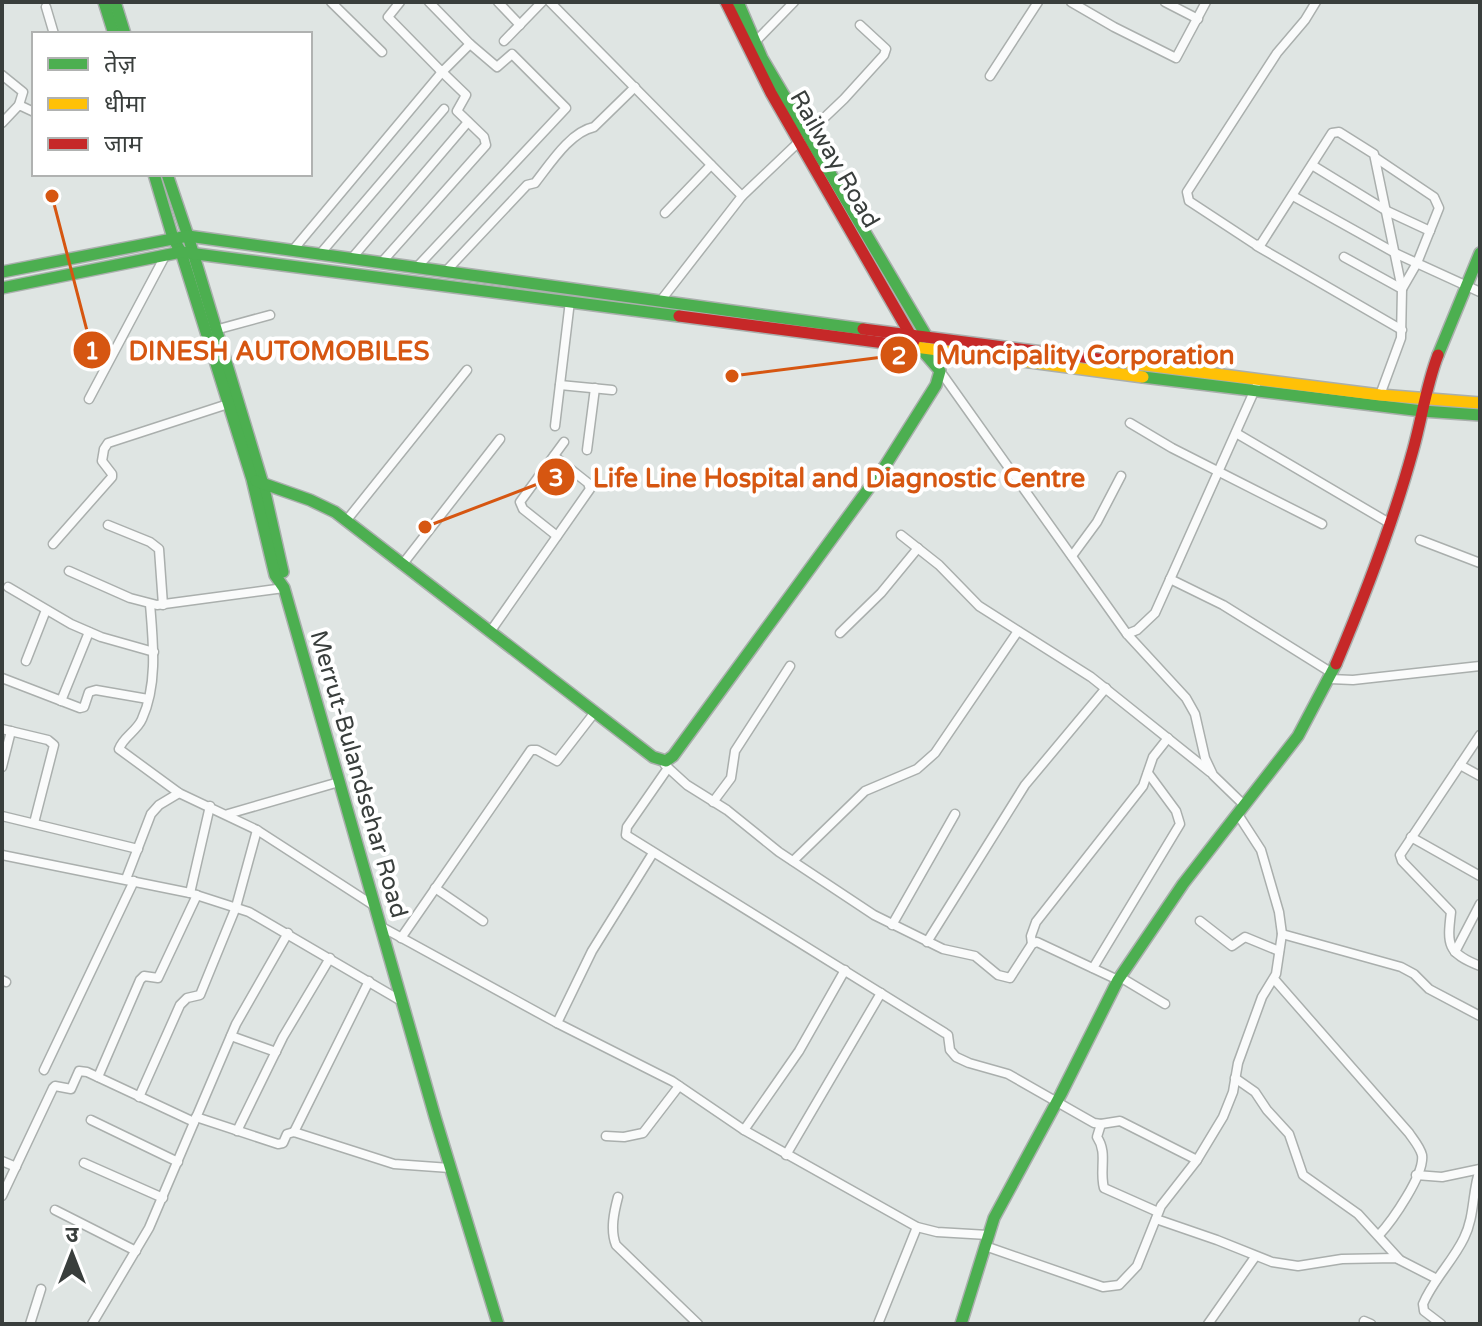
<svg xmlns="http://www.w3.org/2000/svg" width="1482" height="1326" viewBox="0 0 1482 1326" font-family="'Varela Round','Noto Sans Devanagari',sans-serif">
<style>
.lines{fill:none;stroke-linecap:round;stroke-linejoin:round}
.street-casing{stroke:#aaafad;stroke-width:11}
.fast-casing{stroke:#aaafad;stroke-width:14}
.slow-casing{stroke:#aaafad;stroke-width:14}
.jam-casing{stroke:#aaafad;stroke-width:14}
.street{stroke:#fafbfb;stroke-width:8}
.fast{stroke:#4caf50;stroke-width:11}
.slow{stroke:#ffc107;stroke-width:11}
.jam{stroke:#c62828;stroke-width:11}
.labels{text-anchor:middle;stroke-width:8;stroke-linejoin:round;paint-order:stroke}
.street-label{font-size:24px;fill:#393e3c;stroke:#fff}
.leader{fill:none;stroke:#d65611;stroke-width:3}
.callout-dot{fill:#d65611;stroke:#fff;stroke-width:3}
.mark-label{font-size:24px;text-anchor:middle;font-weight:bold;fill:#fff}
.callout-label{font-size:26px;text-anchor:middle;font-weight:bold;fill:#d65611;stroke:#fff;stroke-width:8;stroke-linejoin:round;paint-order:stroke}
</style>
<rect width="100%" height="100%" fill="#dfe5e3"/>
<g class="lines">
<defs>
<g id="street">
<polyline points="331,2 382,52"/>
<polyline points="400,2 388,17 440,70 444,70 470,44 497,67 512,54 566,108 417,267"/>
<polyline points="429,2 470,44"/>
<polyline points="498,2 520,25"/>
<polyline points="550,2 742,196"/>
<polyline points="1071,2 1114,27 1176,58 1206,2"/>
<polyline points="1165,2 1198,19"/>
<polyline points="1316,2 1305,20 1277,53 1187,192 1189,201 1256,245 1261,244 1332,133 1339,132 1374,154 1402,289 1401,338 1380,395"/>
<polyline points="46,7 54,34"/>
<polyline points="504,41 542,2"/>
<polyline points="754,43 794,2"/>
<polyline points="2,75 23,92 19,105"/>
<polyline points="990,76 1038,2"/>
<polyline points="2,123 19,105 34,112"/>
<polyline points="1312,165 1387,211 1430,231"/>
<polyline points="1293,196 1397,254 1480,292"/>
<polyline points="665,213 711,165"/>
<polyline points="1257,246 1402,330"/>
<polyline points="293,250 442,72"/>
<polyline points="320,254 444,109"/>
<polyline points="1344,257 1402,289 1417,263 1439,208 1434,197 1376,158"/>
<polyline points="352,258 468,122"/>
<polyline points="382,262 486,145 484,137 457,111 466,95 440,70"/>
<path d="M447,270L527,185L535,183C550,164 570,132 594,127L635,87"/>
<polyline points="662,299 742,196 844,99 884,55 886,49 860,25"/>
<polyline points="215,330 270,315"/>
<polyline points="940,371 1127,634 1186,698 1195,714 1205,758 1213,775 1244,805"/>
<polyline points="560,385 612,390"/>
<polyline points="89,399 165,256"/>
<polyline points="1130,423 1172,448 1322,524"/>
<polyline points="555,426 570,301"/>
<polyline points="1236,433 1391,524"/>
<polyline points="587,450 595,388"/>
<polyline points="346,521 467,370"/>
<polyline points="108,525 150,542 159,549 163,605"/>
<polyline points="901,535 939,565 979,606 1091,677 1210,772"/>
<polyline points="557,536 523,509 520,502 564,442"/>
<polyline points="1420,540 1480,563"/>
<polyline points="53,544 112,477 112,474 102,461 104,449 108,443 228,404"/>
<polyline points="1072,556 1097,522 1121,476"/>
<polyline points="402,565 500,439"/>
<polyline points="69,571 130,598 157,605 284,588"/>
<polyline points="1170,579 1223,605 1332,673"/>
<polyline points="8,587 71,624 101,637 154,652"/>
<path d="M150,604C153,641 158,684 142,719C137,731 123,737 119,749L179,793L257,830L373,905"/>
<polyline points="490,632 590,489 588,483 554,456"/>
<polyline points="840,633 881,593 918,548"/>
<polyline points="1127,634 1137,630 1155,613 1256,387"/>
<polyline points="26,661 46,610"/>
<polyline points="2,678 80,708 84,707 89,692 96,690 148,699"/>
<polyline points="1330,679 1353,680 1480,666"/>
<polyline points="61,701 89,632"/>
<polyline points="2,729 48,740 54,745 34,823"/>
<path d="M1480,735L1400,855L1402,861L1451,912C1447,945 1447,953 1480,966"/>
<polyline points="665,765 687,785 727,810 779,852 874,915 943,949 975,956 998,975 1010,978 1032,944 1037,942 1118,980"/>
<polyline points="1460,765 1480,776"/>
<polyline points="2,767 11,731"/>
<polyline points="668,768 627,827 626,835 945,1033 948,1035 950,1050 956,1057 969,1063 1008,1074 1094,1123 1101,1124 1120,1121 1197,1160"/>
<polyline points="713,802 731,778 735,751 790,666"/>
<polyline points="228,814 339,782"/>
<polyline points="2,816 138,849"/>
<polyline points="1411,837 1480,876"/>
<polyline points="2,855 190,893 249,912 403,1002"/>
<polyline points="793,861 865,791 917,769 935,753 1018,631"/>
<polyline points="126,879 151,814 159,805 179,793"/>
<polyline points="435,888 483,921"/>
<polyline points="190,893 210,806"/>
<polyline points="1200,921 1232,946 1245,937 1279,951"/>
<polyline points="892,925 955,814"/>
<polyline points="380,926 557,1023 672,1081 744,1130 917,1227 937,1232 988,1235"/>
<polyline points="1282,934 1401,967 1414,974 1429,989 1480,1016"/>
<polyline points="401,938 531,750 537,750 557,761 595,712"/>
<polyline points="927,942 1025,785 1106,688"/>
<polyline points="1032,944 1031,936 1036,922 1143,786 1153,757 1168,738"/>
<polyline points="1455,952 1480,904"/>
<polyline points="1093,968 1180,824 1176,811 1148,773"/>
<polyline points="1120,977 1165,1004"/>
<path d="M1274,979L1409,1133C1413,1139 1420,1147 1422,1155C1425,1174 1392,1221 1379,1235"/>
<polyline points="2,980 6,982"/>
<polyline points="557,1023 592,951 653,853"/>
<polyline points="231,1036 276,1052"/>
<polyline points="44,1070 134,881"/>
<polyline points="98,1077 140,980 144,976 158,978 197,895"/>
<polyline points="1235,1078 1255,1092 1267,1110 1289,1134 1303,1175 1358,1214 1399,1259"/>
<polyline points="139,1097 180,1005 187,998 200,995 236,907 257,830"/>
<polyline points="196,1117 278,1144 283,1143 287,1134 294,1132 394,1164 450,1168"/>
<polyline points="91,1120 178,1162"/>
<path d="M1101,1124L1097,1137C1108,1153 1099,1170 1104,1188L1158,1212"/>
<polyline points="744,1130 799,1051 845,970"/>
<polyline points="237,1131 283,1037 330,958"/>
<polyline points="294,1132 369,981"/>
<polyline points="606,1136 624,1137 643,1133 679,1086"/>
<polyline points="786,1155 881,993"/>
<polyline points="2,1161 16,1167"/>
<polyline points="84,1163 163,1198"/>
<polyline points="1416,1175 1442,1177 1480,1169"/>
<polyline points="2,1196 53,1088 55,1086 71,1089 79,1071 87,1072 194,1122"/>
<path d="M618,1197C614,1212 610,1230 616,1245L698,1324"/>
<polyline points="55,1210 136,1251"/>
<polyline points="1156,1219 1217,1240 1272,1262 1298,1266 1342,1259 1396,1258 1437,1279"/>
<polyline points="985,1246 1103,1287 1119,1285 1137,1266 1161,1206 1197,1160 1223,1117 1233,1092 1238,1063 1262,997 1276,974 1282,934 1279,912 1261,850 1237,813"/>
<polyline points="1364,1321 1371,1324"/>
<polyline points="30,1324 41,1289"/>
<polyline points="92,1324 149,1228 236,1024 288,933"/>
<polyline points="878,1324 917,1227"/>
<polyline points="1208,1324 1255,1257"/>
<path d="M1441,1324L1424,1311L1423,1304C1433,1280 1453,1261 1464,1238C1475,1216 1472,1191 1480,1169"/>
</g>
<g id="fast">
<polyline points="104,2 114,34"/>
<polyline points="115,2 125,34"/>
<polyline points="738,2 762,58 927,337"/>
<polyline points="154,174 173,238"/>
<polyline points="167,174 188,236"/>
<polyline points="188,236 263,484 283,572"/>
<polyline points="173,238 181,252 252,479 275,575 284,588 435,1117 498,1324"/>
<polyline points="2,272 188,236 863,329"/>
<polyline points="2,288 181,252 679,316"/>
<polyline points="1438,355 1480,253"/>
<polyline points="1143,377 1422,411 1480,415"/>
<polyline points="256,481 310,500 335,512 653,757 666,761 673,756 885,466 936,385 940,371 914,341"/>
<polyline points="961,1324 994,1218 1061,1094 1118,980 1183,884 1298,736 1336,664"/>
</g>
<g id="slow">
<polyline points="900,345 1143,377"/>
<polyline points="1114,361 1380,395 1480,403"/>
</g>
<g id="jam">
<polyline points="726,2 771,93 914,341"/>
<polyline points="679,316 900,345"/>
<polyline points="863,329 1114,361"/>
<path d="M1336,664C1366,593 1393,523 1413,450C1422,418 1426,386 1438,355"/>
</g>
</defs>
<use href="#street" class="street-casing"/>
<use href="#fast" class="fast-casing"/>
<use href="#slow" class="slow-casing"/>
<use href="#jam" class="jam-casing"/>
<use href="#street" class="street"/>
<use href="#fast" class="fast"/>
<use href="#slow" class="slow"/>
<use href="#jam" class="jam"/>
</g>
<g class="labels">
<g class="street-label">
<text transform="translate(835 159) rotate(60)" y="8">Railway Road</text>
<text transform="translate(359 774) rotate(74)" y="8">Merrut-Bulandsehar Road</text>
</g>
</g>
<path class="leader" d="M52 196L92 350M732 376L899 355M425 527L556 477"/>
<g class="callout-dot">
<circle cx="52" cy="196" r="8"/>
<circle cx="732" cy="376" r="8"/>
<circle cx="425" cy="527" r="8"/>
<circle cx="92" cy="350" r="20"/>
<circle cx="899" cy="355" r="20"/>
<circle cx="556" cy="477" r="20"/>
</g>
<g class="mark-label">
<text x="92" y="359">1</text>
<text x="899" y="364">2</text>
<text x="556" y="486">3</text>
</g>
<g class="callout-label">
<text x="279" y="360">DINESH AUTOMOBILES</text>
<text x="1085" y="364">Muncipality Corporation</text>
<text x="839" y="487">Life Line Hospital and Diagnostic Centre</text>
</g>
<rect width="1482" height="1326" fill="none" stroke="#393e3c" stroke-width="8"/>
<rect x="32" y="32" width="280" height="144" fill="#ffffff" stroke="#b0b2b1" stroke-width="2"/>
<rect x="48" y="58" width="40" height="12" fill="#4caf50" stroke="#b0b2b1" stroke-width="2"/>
<text x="104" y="72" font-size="24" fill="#393e3c">तेज़</text>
<rect x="48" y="98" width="40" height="12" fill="#ffc107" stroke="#b0b2b1" stroke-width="2"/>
<text x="104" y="112" font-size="24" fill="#393e3c">धीमा</text>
<rect x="48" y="138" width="40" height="12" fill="#c62828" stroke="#b0b2b1" stroke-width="2"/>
<text x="104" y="152" font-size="24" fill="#393e3c">जाम</text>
<g transform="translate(72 1254)" stroke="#ffffff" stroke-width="6" paint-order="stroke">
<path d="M0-6L14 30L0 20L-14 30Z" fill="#393e3c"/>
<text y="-12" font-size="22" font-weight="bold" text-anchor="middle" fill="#393e3c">उ</text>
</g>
</svg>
